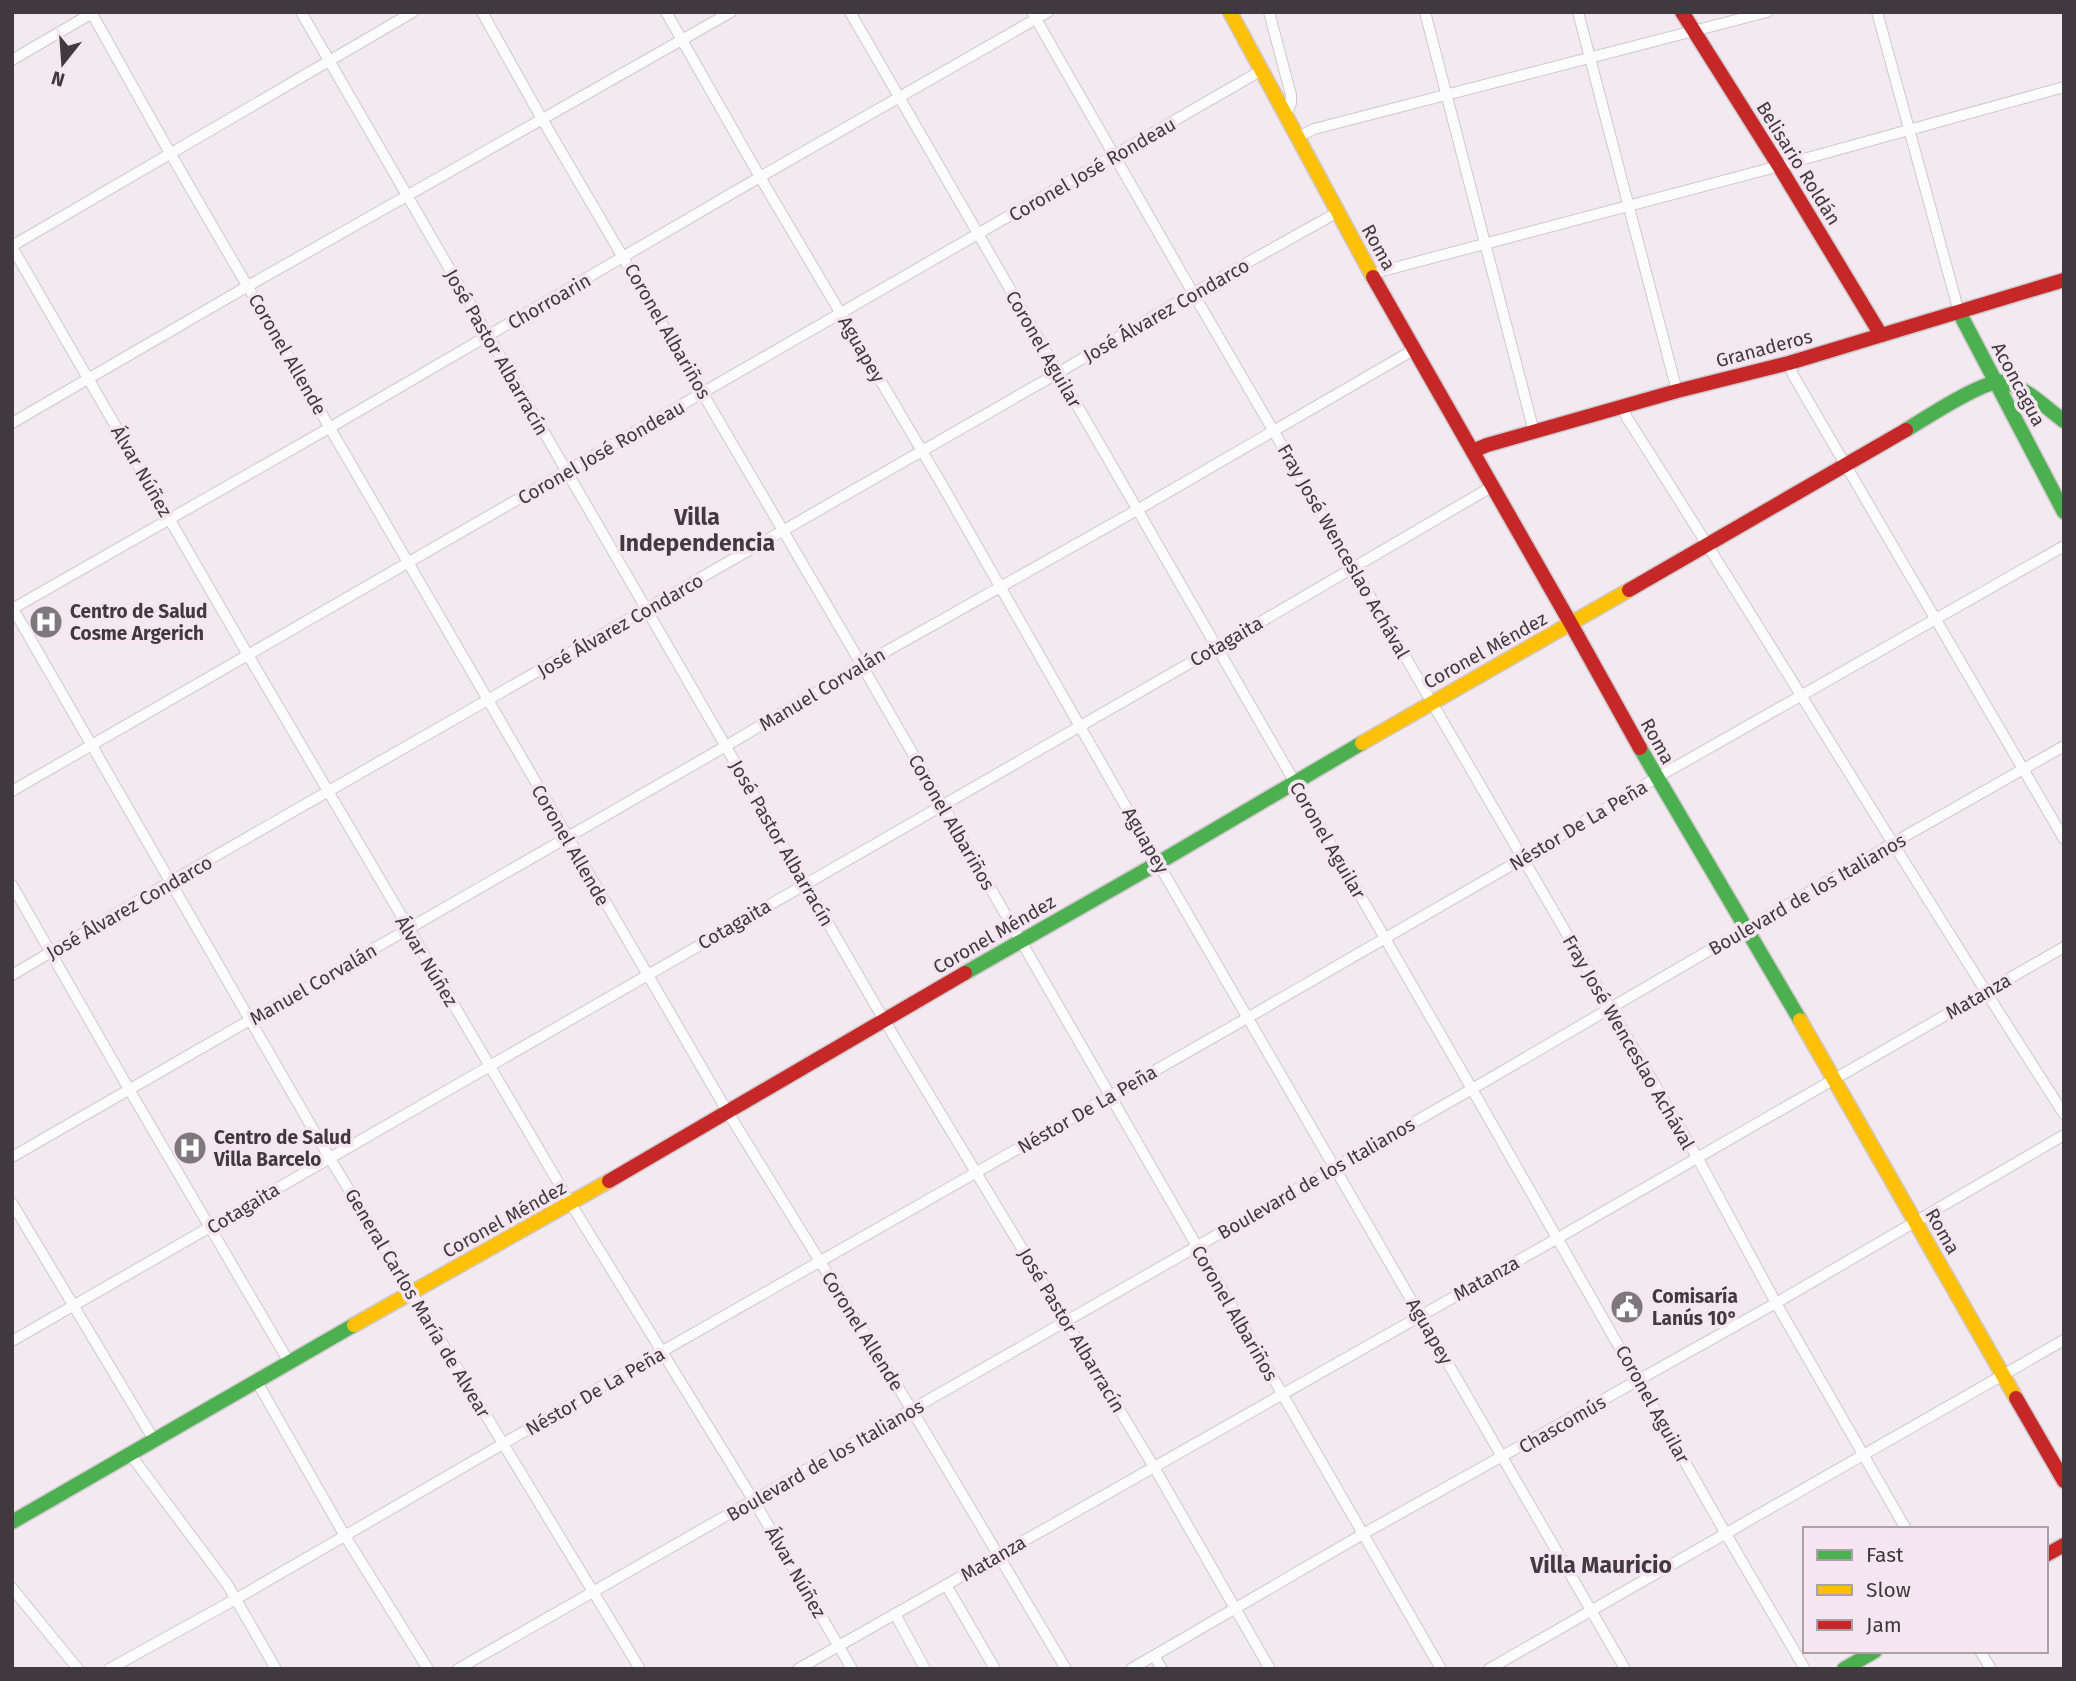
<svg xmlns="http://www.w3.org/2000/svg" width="2076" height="1681" viewBox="0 0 2076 1681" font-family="'Fira Sans',sans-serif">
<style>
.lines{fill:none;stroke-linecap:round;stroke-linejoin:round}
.street-casing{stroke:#cfc8cd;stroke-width:12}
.fast-casing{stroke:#cfc8cd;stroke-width:17}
.slow-casing{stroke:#cfc8cd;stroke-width:17}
.jam-casing{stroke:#cfc8cd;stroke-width:17}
.street{stroke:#fdfcfd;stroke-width:10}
.fast{stroke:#4caf50;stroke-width:14}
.slow{stroke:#ffc107;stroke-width:14}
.jam{stroke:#c62828;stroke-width:14}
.labels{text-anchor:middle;stroke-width:7;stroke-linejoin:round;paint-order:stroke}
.street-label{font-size:19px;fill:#403a3e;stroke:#f5e6f1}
.poi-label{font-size:19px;font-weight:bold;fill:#403a3e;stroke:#f5e6f1;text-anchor:start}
.quarter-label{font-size:23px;font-weight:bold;fill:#443941;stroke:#f5e6f1}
</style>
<rect width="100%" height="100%" fill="#f2eaf0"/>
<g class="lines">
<defs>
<g id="street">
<polyline points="91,12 170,153 727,1111 912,1410 1066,1669"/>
<polyline points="301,12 884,1020 1154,1467 1270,1669"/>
<polyline points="482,12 542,119 853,650 1441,1669"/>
<polyline points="666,12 760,177 941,483 1158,863 1625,1669"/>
<polyline points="850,12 1472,1089 1726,1534 1805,1669"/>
<polyline points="1032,12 1193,293 1697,1157 1776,1303 1906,1529"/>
<polyline points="1269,12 1291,95 1291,103 1286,115"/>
<polyline points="1425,12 1534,432"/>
<polyline points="1578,12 1677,391"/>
<polyline points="1877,12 1959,312"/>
<polyline points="12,60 94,12"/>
<polyline points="1298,137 1314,129 1767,12"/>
<polyline points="12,246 413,12"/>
<polyline points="12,247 248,655 571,1204 754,1501 852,1669"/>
<polyline points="1371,274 1779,166 2064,87"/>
<polyline points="1789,363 1793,375 2064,839"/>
<path d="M1623,407L1627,418C1775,649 1915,884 2064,1114"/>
<polyline points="12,423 248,286 731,12"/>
<polyline points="12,607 329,1157 640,1669"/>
<polyline points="12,609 331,427 760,177 1048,12"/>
<polyline points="12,791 1262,70"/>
<polyline points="12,885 130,1091 289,1362"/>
<polyline points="12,975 170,882 1058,373 1193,293 1338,212"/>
<polyline points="12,1157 726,746 862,665 1137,510 1415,349"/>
<polyline points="12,1203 154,1440"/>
<polyline points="12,1341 1216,648 1493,486"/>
<polyline points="257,1382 345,1536 428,1669"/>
<polyline points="130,1454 227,1584 276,1669"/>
<polyline points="946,1585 995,1669"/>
<polyline points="12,1588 78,1669"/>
<polyline points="895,1614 925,1669"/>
<polyline points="1980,1651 1991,1669"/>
<polyline points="1154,1656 1162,1669"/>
<polyline points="109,1669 236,1599 661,1352 1249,1017 1522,859 1656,778 2064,546"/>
<polyline points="458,1669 1472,1089 1893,843 2064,746"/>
<polyline points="798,1669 1558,1238 2064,947"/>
<polyline points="1131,1669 1363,1534 1776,1303 2064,1135"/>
<polyline points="1489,1669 2064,1340"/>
</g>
<g id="fast">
<polyline points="1959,312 2064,512"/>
<path d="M1906,430C1924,419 1986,378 2004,382C2027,388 2046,408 2064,421"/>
<polyline points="1640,748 1800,1020"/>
<polyline points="965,973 1158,863 1362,743"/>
<polyline points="12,1522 354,1325"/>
<polyline points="1844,1669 1875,1651"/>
</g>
<g id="slow">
<polyline points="1230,12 1373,277"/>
<polyline points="1362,743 1629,590"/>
<polyline points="1800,1020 2016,1398"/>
<polyline points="354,1325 609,1181"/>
</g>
<g id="jam">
<polyline points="1682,12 1779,166 1881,335"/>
<polyline points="1373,277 1571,624 1640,748"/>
<polyline points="1473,451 1487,445 1677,391 1789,363 2064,280"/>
<polyline points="1629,590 1906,430"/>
<polyline points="609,1181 965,973"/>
<polyline points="2016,1398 2064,1481"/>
<polyline points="2046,1555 2064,1545"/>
</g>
</defs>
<use href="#street" class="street-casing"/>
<use href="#fast" class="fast-casing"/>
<use href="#slow" class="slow-casing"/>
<use href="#jam" class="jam-casing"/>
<use href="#street" class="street"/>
<use href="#fast" class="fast"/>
<use href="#slow" class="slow"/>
<use href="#jam" class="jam"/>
</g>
<defs>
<symbol id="hospital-disc" viewBox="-11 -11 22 22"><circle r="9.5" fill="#7e787c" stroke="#f5e6f1"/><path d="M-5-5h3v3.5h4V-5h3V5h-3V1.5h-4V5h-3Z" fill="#fff"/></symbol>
<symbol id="civic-disc" viewBox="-11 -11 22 22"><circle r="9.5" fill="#7e787c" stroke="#f5e6f1"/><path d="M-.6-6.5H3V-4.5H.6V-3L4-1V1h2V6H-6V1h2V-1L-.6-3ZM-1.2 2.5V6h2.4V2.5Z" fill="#fff"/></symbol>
</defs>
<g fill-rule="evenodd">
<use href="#hospital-disc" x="27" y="603" width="38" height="38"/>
<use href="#hospital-disc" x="171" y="1129" width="38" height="38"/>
<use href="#civic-disc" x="1608" y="1288" width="38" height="38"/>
</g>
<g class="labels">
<g class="street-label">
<text transform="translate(1799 163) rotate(58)" y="7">Belisario Roldán</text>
<text transform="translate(1092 169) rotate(-30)" y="7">Coronel José Rondeau</text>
<text transform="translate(1379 247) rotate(61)" y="7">Roma</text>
<text transform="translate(549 301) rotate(-30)" y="7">Chorroarin</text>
<text transform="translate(1166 310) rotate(-30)" y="7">José Álvarez Condarco</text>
<text transform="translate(668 331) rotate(60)" y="7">Coronel Albariños</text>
<text transform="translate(1764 348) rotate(-15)" y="7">Granaderos</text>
<text transform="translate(862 349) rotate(60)" y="7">Aguapey</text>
<text transform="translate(1044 349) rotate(60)" y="7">Coronel Aguilar</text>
<text transform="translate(497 352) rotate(60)" y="7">José Pastor Albarracín</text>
<text transform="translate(288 354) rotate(60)" y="7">Coronel Allende</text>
<text transform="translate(2019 384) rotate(62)" y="7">Aconcagua</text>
<text transform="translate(601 452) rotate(-30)" y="7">Coronel José Rondeau</text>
<text transform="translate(142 471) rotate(60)" y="7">Álvar Núñez</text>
<text transform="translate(1344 551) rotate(60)" y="7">Fray José Wenceslao Achával</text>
<text transform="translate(620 625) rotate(-30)" y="7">José Álvarez Condarco</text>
<text transform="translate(1226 641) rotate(-30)" y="7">Cotagaita</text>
<text transform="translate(1485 650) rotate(-29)" y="7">Coronel Méndez</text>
<text transform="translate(822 689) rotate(-31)" y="7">Manuel Corvalán</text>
<text transform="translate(1658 741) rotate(61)" y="7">Roma</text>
<text transform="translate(952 822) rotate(60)" y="7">Coronel Albariños</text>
<text transform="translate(1578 825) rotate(-31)" y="7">Néstor De La Peña</text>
<text transform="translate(1146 840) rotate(60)" y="7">Aguapey</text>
<text transform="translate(1328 840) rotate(60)" y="7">Coronel Aguilar</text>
<text transform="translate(782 843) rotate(60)" y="7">José Pastor Albarracín</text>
<text transform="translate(571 845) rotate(60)" y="7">Coronel Allende</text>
<text transform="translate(1807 894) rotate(-30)" y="7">Boulevard de los Italianos</text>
<text transform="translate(129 907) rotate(-30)" y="7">José Álvarez Condarco</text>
<text transform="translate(734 924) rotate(-30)" y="7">Cotagaita</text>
<text transform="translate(994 934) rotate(-30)" y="7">Coronel Méndez</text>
<text transform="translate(427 961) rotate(59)" y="7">Álvar Núñez</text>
<text transform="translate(313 984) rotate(-30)" y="7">Manuel Corvalán</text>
<text transform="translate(1978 996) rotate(-30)" y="7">Matanza</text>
<text transform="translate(1629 1042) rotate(60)" y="7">Fray José Wenceslao Achával</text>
<text transform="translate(1087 1109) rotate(-30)" y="7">Néstor De La Peña</text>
<text transform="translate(1316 1178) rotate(-30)" y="7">Boulevard de los Italianos</text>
<text transform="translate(243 1208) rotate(-31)" y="7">Cotagaita</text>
<text transform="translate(504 1219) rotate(-29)" y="7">Coronel Méndez</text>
<text transform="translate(1943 1231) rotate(60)" y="7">Roma</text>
<text transform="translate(1486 1278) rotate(-29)" y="7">Matanza</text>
<text transform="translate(418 1303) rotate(59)" y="7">General Carlos María de Alvear</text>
<text transform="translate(1235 1313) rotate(60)" y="7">Coronel Albariños</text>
<text transform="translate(1072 1330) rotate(59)" y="7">José Pastor Albarracín</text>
<text transform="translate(863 1331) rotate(58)" y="7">Coronel Allende</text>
<text transform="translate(1430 1331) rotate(60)" y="7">Aguapey</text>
<text transform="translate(595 1391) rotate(-30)" y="7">Néstor De La Peña</text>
<text transform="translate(1653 1404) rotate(61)" y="7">Coronel Aguilar</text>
<text transform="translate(1562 1424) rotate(-30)" y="7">Chascomús</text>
<text transform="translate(825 1460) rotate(-30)" y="7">Boulevard de los Italianos</text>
<text transform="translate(993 1558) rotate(-30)" y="7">Matanza</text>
<text transform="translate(796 1572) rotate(60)" y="7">Álvar Núñez</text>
</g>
<g class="poi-label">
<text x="70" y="618">Centro de Salud<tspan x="70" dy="22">Cosme Argerich</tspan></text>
<text x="214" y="1144">Centro de Salud<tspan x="214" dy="22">Villa Barcelo</tspan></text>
<text x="1652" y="1303">Comisaría<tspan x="1652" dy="22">Lanús 10°</tspan></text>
</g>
<g class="quarter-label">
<text x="697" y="525">Villa<tspan x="697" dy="26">Independencia</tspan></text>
<text x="1601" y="1573">Villa Mauricio</text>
</g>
</g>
<rect width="2076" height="1681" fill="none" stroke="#403a3e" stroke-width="28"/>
<rect x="1803" y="1527" width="245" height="126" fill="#f5e6f1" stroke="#ada1a9" stroke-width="2"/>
<rect x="1817" y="1550" width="35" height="10" fill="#4caf50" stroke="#ada1a9" stroke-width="2"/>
<text x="1866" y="1562" font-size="21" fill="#403a3e">Fast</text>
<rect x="1817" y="1585" width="35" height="10" fill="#ffc107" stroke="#ada1a9" stroke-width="2"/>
<text x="1866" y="1597" font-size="21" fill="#403a3e">Slow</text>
<rect x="1817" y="1620" width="35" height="10" fill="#c62828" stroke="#ada1a9" stroke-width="2"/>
<text x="1866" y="1632" font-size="21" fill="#403a3e">Jam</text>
<g transform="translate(63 63) rotate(197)" stroke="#f5e6f1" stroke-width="5" paint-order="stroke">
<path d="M0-5L12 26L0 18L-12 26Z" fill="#403a3e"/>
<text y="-10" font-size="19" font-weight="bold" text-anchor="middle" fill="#403a3e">N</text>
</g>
</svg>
